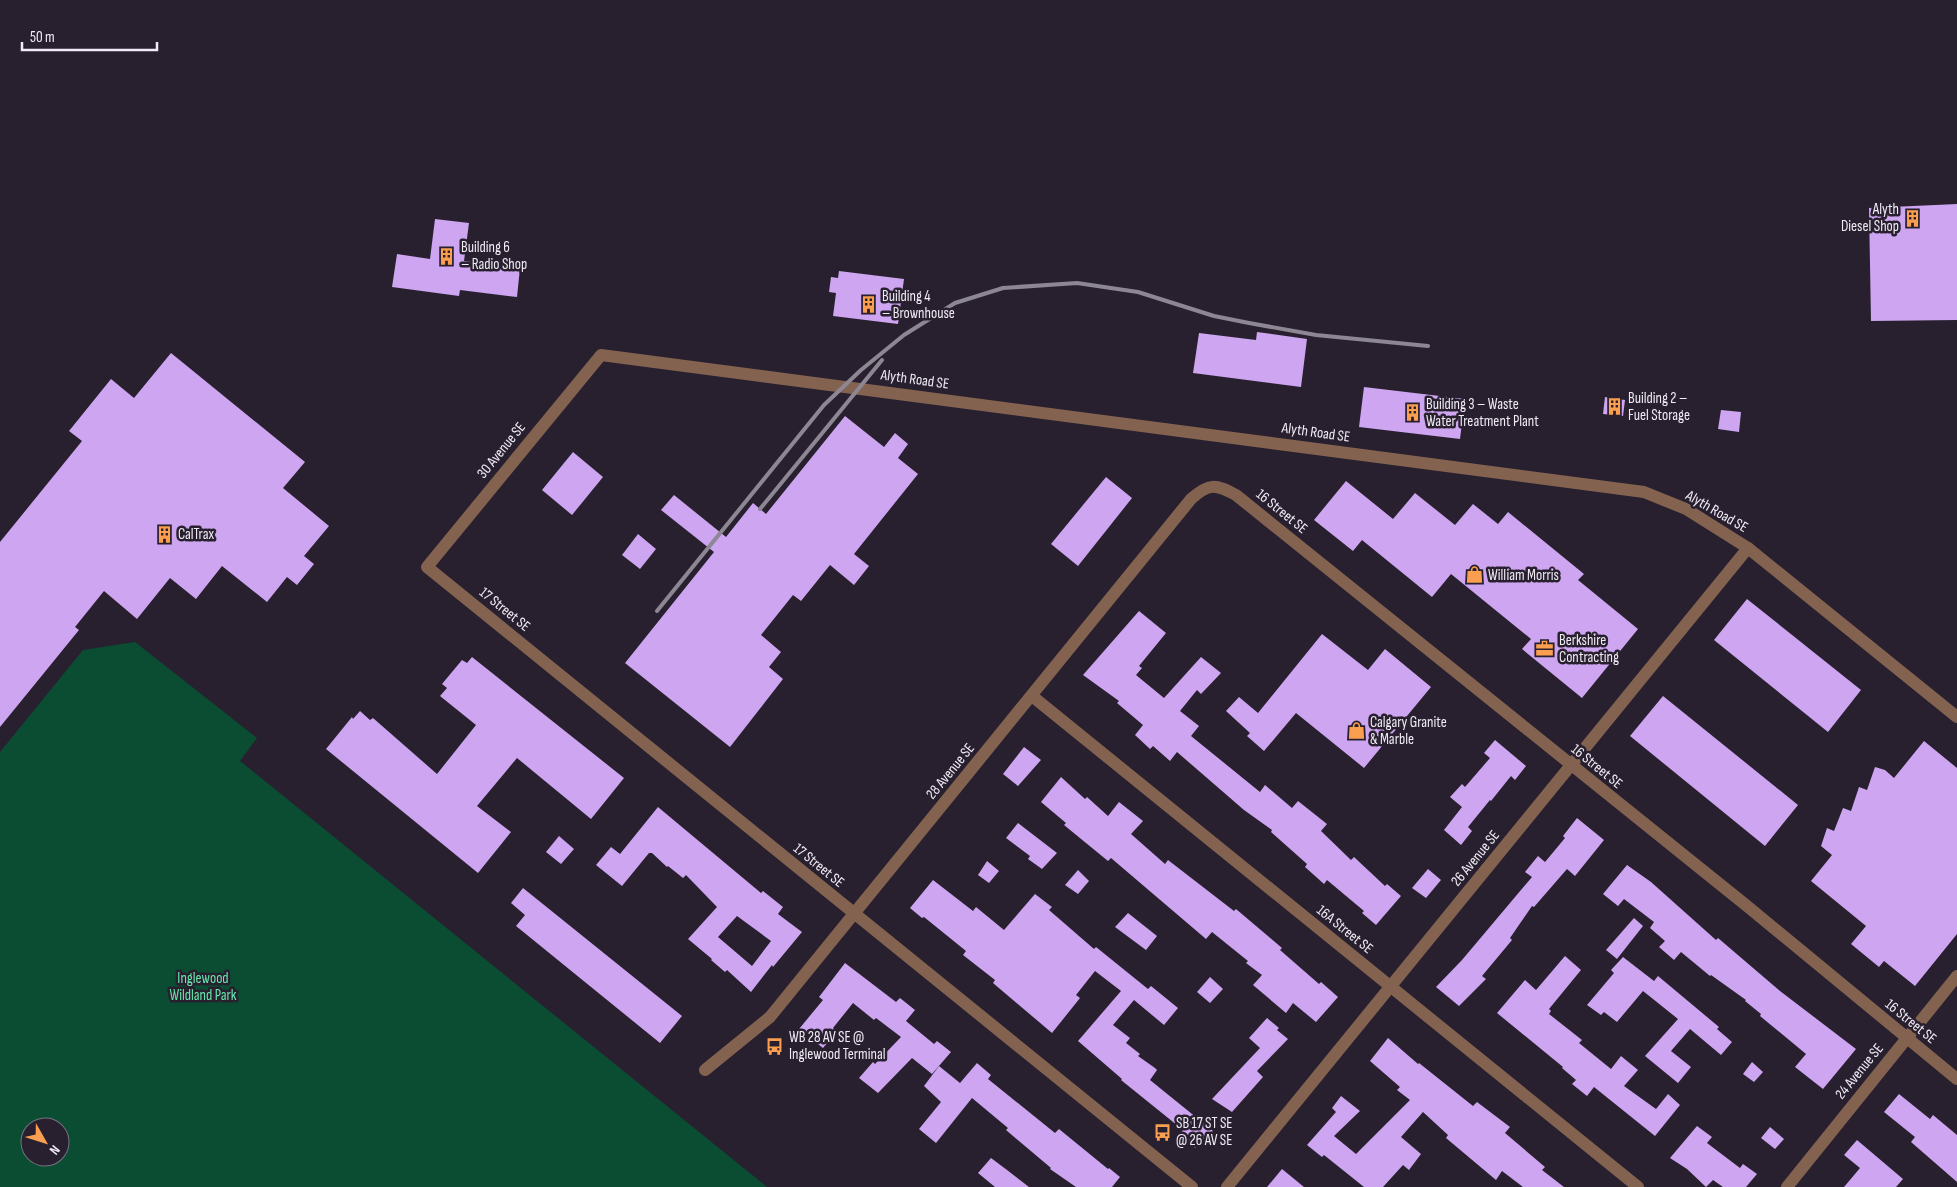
<svg xmlns="http://www.w3.org/2000/svg" width="1957" height="1187" viewBox="0 0 1957 1187" font-family="'Sofia Sans Condensed',sans-serif">
<style>
.green{fill:#0a4d33;fill-rule:evenodd}
.building{fill:#cda5f0;fill-rule:evenodd}
.lines{fill:none;stroke-linecap:round;stroke-linejoin:round}
.minor{stroke:#836250;stroke-width:12}
.rail{stroke:#8d8693;stroke-width:4}
.labels{text-anchor:middle;stroke-width:5;stroke-linejoin:round;paint-order:stroke}
.poi-label{font-size:15px;fill:#f0ebf5;stroke:#28202f;text-anchor:start}
.street-label{font-size:15px;fill:#f0ebf5;stroke:#28202f}
.park-label{font-size:15px;fill:#66e8ad;stroke:#28202f}
</style>
<rect width="100%" height="100%" fill="#28202f"/>
<path class="green" d="M135,642L257,738L240,761L767,1187H0V752L83,650ZM30,1127H60V1157H30Z"/>
<g class="building">
<polygon points="1957,204 1957,320 1871,321 1869,208"/>
<polygon points="435,219 469,223 464,261 520,268 517,297 460,290 459,296 392,287 397,254 430,259"/>
<polygon points="839,271 904,279 898,324 833,316 836,293 829,292 831,277 838,278"/>
<polygon points="1257,332 1307,339 1301,387 1193,373 1199,333 1256,340"/>
<polygon points="171,353 305,462 283,488 329,526 304,556 314,564 297,585 287,577 267,602 222,566 196,599 170,578 137,619 104,591 75,627 79,630 0,727 0,542 82,441 69,431 111,379 134,398"/>
<polygon points="1364,387 1465,399 1460,439 1359,427"/>
<polygon points="1605,397 1625,400 1623,416 1603,414"/>
<polygon points="1721,410 1741,412 1739,432 1718,429"/>
<polygon points="845,416 884,447 895,433 908,444 898,458 918,474 854,554 869,566 854,585 830,565 801,601 793,595 761,635 781,652 769,667 783,679 730,747 625,663 714,552 661,510 674,495 726,537 753,503 766,514"/>
<polygon points="573,452 603,477 572,515 542,490"/>
<polygon points="1106,477 1132,498 1078,566 1051,544"/>
<polygon points="1346,481 1393,519 1415,493 1455,525 1473,504 1498,524 1508,512 1584,574 1578,580 1638,629 1582,698 1522,649 1531,639 1451,574 1432,597 1362,540 1353,551 1314,520"/>
<polygon points="638,534 656,549 640,569 622,555"/>
<polygon points="1747,599 1861,690 1828,732 1714,640"/>
<polygon points="1139,611 1166,633 1139,666 1142,668 1136,675 1164,698 1201,657 1221,673 1201,694 1197,690 1180,711 1199,726 1191,736 1260,792 1265,785 1292,808 1298,801 1327,824 1321,831 1351,860 1354,857 1385,886 1387,884 1401,896 1376,925 1362,913 1364,911 1327,880 1324,884 1305,867 1307,864 1271,832 1272,830 1244,810 1177,752 1170,761 1153,746 1150,749 1135,735 1143,725 1117,703 1119,701 1083,675"/>
<polygon points="1322,634 1368,670 1385,649 1431,687 1364,768 1296,713 1264,751 1247,736 1250,733 1226,711 1239,697 1258,713"/>
<polygon points="472,657 624,778 591,819 517,758 477,806 511,832 478,873 326,749 352,717 353,719 360,711 370,720 373,718 437,774 476,725 440,696 447,688 442,684 462,660 467,663"/>
<polygon points="1663,696 1798,805 1765,846 1630,736"/>
<polygon points="1495,740 1526,766 1515,780 1511,776 1491,801 1490,800 1468,827 1472,831 1461,845 1444,830 1462,807 1450,797 1462,784 1465,787 1490,758 1484,753"/>
<polygon points="1924,741 1957,768 1957,934 1915,986 1884,961 1879,967 1851,944 1866,926 1811,881 1832,855 1821,846 1827,828 1834,831 1843,808 1851,811 1859,787 1867,790 1875,767 1885,770 1894,778"/>
<polygon points="1024,747 1041,760 1018,786 1003,774"/>
<polygon points="1061,777 1085,799 1087,797 1108,816 1119,802 1143,821 1131,834 1165,864 1168,860 1234,911 1236,909 1282,948 1280,950 1319,984 1321,982 1338,997 1316,1022 1293,1003 1286,1013 1253,985 1262,975 1246,963 1248,961 1212,932 1206,939 1111,858 1108,861 1064,825 1066,823 1041,802"/>
<path d="M658,807L761,893L763,891L783,907L778,914L802,932L773,967L772,965L751,992L727,970L725,972L711,960L712,959L688,939L717,907L686,875L683,878L668,866L667,867L652,853H649L622,886L596,865L611,847L620,854ZM737,916L771,941L752,966L718,937Z"/>
<polygon points="1577,818 1604,840 1575,876 1567,869 1534,907 1532,906 1510,938 1512,940 1482,976 1486,979 1459,1006 1436,987 1462,960 1532,877 1525,872 1538,856 1545,862 1565,838 1563,836"/>
<polygon points="1018,823 1057,853 1042,869 1028,859 1030,856 1006,838"/>
<polygon points="559,836 574,849 561,864 546,852"/>
<polygon points="987,861 999,871 989,883 978,875"/>
<polygon points="1627,865 1651,882 1716,940 1718,938 1780,991 1856,1049 1823,1089 1795,1067 1806,1054 1760,1016 1761,1014 1745,1001 1746,1000 1711,975 1710,976 1681,952 1674,960 1659,947 1665,941 1650,928 1654,922 1624,899 1618,906 1603,894"/>
<polygon points="1428,869 1441,880 1426,898 1412,888"/>
<polygon points="1078,870 1089,881 1078,894 1065,885"/>
<polygon points="933,880 973,911 976,907 1004,930 1035,894 1052,907 1049,910 1094,949 1096,947 1148,989 1151,986 1178,1008 1164,1025 1134,1000 1113,1025 1130,1038 1126,1043 1140,1054 1138,1056 1155,1068 1157,1070 1150,1080 1213,1131 1195,1148 1179,1135 1183,1130 1121,1080 1122,1079 1078,1041 1121,991 1095,971 1076,995 1080,998 1052,1033 993,983 995,980 963,955 966,951 924,917 922,918 910,908"/>
<polygon points="523,888 682,1016 660,1043 516,926 525,915 511,903"/>
<polygon points="1128,913 1157,936 1146,950 1115,927"/>
<polygon points="1634,918 1643,926 1617,959 1606,950"/>
<polygon points="1565,956 1581,970 1549,1009 1551,1011 1549,1014 1582,1040 1579,1043 1611,1069 1621,1056 1638,1070 1624,1086 1656,1109 1668,1094 1680,1105 1655,1136 1594,1087 1587,1096 1572,1084 1576,1080 1562,1068 1563,1067 1497,1013 1525,980 1536,990"/>
<polygon points="1623,957 1654,981 1658,976 1719,1027 1717,1029 1732,1042 1721,1055 1690,1029 1671,1051 1691,1067 1678,1083 1645,1056 1678,1019 1643,991 1617,1022 1604,1012 1601,1015 1587,1005 1614,973 1611,970"/>
<polygon points="845,963 896,1002 900,998 915,1010 906,1021 934,1044 937,1041 951,1052 932,1074 912,1058 878,1093 859,1078 873,1062 875,1064 901,1037 876,1018 874,1020 853,1003 833,1028 837,1031 823,1048 799,1029 823,1000 819,997"/>
<polygon points="1210,977 1223,989 1210,1003 1197,992"/>
<polygon points="1267,1018 1279,1028 1277,1030 1288,1039 1257,1071 1263,1077 1232,1112 1212,1099 1260,1048 1249,1038"/>
<polygon points="1388,1038 1418,1064 1419,1063 1473,1106 1477,1102 1510,1127 1505,1133 1545,1167 1542,1170 1564,1187 1523,1187 1502,1171 1496,1180 1446,1138 1448,1135 1423,1112 1401,1137 1421,1154 1409,1170 1403,1165 1383,1187 1364,1187 1324,1155 1322,1157 1307,1145 1336,1112 1332,1108 1341,1096 1360,1111 1334,1136 1356,1154 1410,1100 1397,1090 1400,1087 1370,1061"/>
<polygon points="1752,1062 1763,1072 1754,1082 1743,1074"/>
<polygon points="977,1063 991,1075 988,1079 1055,1133 1059,1129 1108,1169 1109,1168 1120,1177 1112,1187 1076,1187 1050,1169 1051,1168 1006,1130 1008,1128 972,1098 936,1143 919,1129 941,1102 924,1086 939,1066 960,1083"/>
<polygon points="1899,1094 1930,1119 1933,1115 1957,1135 1957,1182 1911,1142 1915,1137 1884,1112"/>
<polygon points="1697,1126 1712,1137 1707,1143 1740,1168 1743,1164 1757,1174 1746,1187 1723,1187 1713,1180 1706,1187 1687,1169 1670,1158"/>
<polygon points="1770,1127 1784,1139 1775,1149 1761,1138"/>
<polygon points="1857,1140 1903,1179 1896,1187 1844,1187 1860,1168 1844,1155"/>
<polygon points="991,1158 1007,1170 1029,1187 995,1187 978,1173"/>
<polygon points="1282,1169 1304,1187 1267,1187"/>
</g>
<g class="lines">
<g class="minor">
<polyline points="1032,696 1638,1187"/>
<path d="M705,1070L770,1017L1191,499C1209,483 1215,484 1236,495L1747,906L1957,1079"/>
<polyline points="1192,1187 427,567 601,355 1644,492 1686,509 1748,548 1957,717"/>
<polyline points="1227,1187 1748,548"/>
<polyline points="1787,1187 1957,976"/>
</g>
<g class="rail">
<polyline points="760,509 882,360"/>
<polyline points="657,611 824,405 861,370 904,335 955,303 1003,288 1077,283 1138,292 1214,316 1249,323 1316,335 1428,346"/>
</g>
</g>
<defs>
<symbol id="building-bare" viewBox="-9 -9 18 18"><path d="M-4-6H4V6H1V3H-1V6H-4ZM-2.5-4.3h1.7v1.8h-1.7ZM.8-4.3h1.7v1.8H.8ZM-2.5-1h1.7V.8h-1.7ZM.8-1h1.7V.8H.8Z" fill="#fa9f4f" stroke="#28202f" stroke-width="2.5" paint-order="stroke"/></symbol>
<symbol id="shop-bare" viewBox="-9 -9 18 18"><path d="M-5-2.5h2.3a2.7 3.5 0 0 1 5.4 0H5L5.5 6h-11ZM-1.5-2.5h3a1.5 2.3 0 0 0-3 0Z" fill="#fa9f4f" stroke="#28202f" stroke-width="2.5" paint-order="stroke"/></symbol>
<symbol id="office-bare" viewBox="-9 -9 18 18"><path d="M-6-3h4V-5.5h4V-3h4V5H-6ZM-1-4.5V-3h2v-1.5ZM-6 0V1H6V0Z" fill="#fa9f4f" stroke="#28202f" stroke-width="2.5" paint-order="stroke"/></symbol>
<symbol id="bus-bare" viewBox="-9 -9 18 18"><path d="M-5-6H5V4H4V6H2V4H-2V6H-4V4H-5ZM-3.5-4V0h7V-4ZM-3.5 1.2v1.5H-2V1.2ZM2 1.2v1.5H3.5V1.2Z" fill="#fa9f4f" stroke="#28202f" stroke-width="2.5" paint-order="stroke"/></symbol>
</defs>
<g fill-rule="evenodd">
<use href="#building-bare" x="1900" y="206" width="25" height="25"/>
<use href="#building-bare" x="434" y="244" width="25" height="25"/>
<use href="#building-bare" x="856" y="292" width="25" height="25"/>
<use href="#building-bare" x="1602" y="394" width="25" height="25"/>
<use href="#building-bare" x="1400" y="400" width="25" height="25"/>
<use href="#building-bare" x="152" y="522" width="25" height="25"/>
<use href="#shop-bare" x="1462" y="562" width="25" height="25"/>
<use href="#office-bare" x="1532" y="636" width="25" height="25"/>
<use href="#shop-bare" x="1344" y="718" width="25" height="25"/>
<use href="#bus-bare" x="762" y="1034" width="25" height="25"/>
<use href="#bus-bare" x="1150" y="1120" width="25" height="25"/>
</g>
<g class="labels">
<g class="poi-label">
<text x="1899" y="214" text-anchor="end">Alyth<tspan x="1899" dy="17">Diesel Shop</tspan></text>
<text x="461" y="252">Building 6<tspan x="461" dy="17">– Radio Shop</tspan></text>
<text x="882" y="301">Building 4<tspan x="882" dy="17">– Brownhouse</tspan></text>
<text x="1628" y="403">Building 2 –<tspan x="1628" dy="17">Fuel Storage</tspan></text>
<text x="1426" y="409">Building 3 – Waste<tspan x="1426" dy="17">Water Treatment Plant</tspan></text>
<text x="178" y="539">CalTrax</text>
<text x="1488" y="580">William Morris</text>
<text x="1559" y="645">Berkshire<tspan x="1559" dy="17">Contracting</tspan></text>
<text x="1370" y="727">Calgary Granite<tspan x="1370" dy="17">&amp; Marble</tspan></text>
<text x="789" y="1042">WB 28 AV SE @<tspan x="789" dy="17">Inglewood Terminal</tspan></text>
<text x="1176" y="1128">SB 17 ST SE<tspan x="1176" dy="17">@ 26 AV SE</tspan></text>
</g>
<g class="street-label">
<text transform="translate(915 379) rotate(8)" y="5">Alyth Road SE</text>
<text transform="translate(1316 432) rotate(8)" y="5">Alyth Road SE</text>
<text transform="translate(501 450) rotate(-51)" y="5">30 Avenue SE</text>
<text transform="translate(1282 511) rotate(39)" y="5">16 Street SE</text>
<text transform="translate(1717 511) rotate(30)" y="5">Alyth Road SE</text>
<text transform="translate(505 609) rotate(39)" y="5">17 Street SE</text>
<text transform="translate(1597 766) rotate(39)" y="5">16 Street SE</text>
<text transform="translate(950 771) rotate(-51)" y="5">28 Avenue SE</text>
<text transform="translate(1475 858) rotate(-51)" y="5">26 Avenue SE</text>
<text transform="translate(819 865) rotate(39)" y="5">17 Street SE</text>
<text transform="translate(1345 929) rotate(39)" y="5">16A Street SE</text>
<text transform="translate(1911 1021) rotate(39)" y="5">16 Street SE</text>
<text transform="translate(1859 1071) rotate(-51)" y="5">24 Avenue SE</text>
</g>
<g class="park-label">
<text x="203" y="983">Inglewood<tspan x="203" dy="17">Wildland Park</tspan></text>
</g>
</g>
<g transform="translate(45 1142) rotate(129)"><circle r="24" fill="#28202f" stroke="#78717e"/>
<path d="M0-4L9 19L0 12L-9 19Z" fill="#fa9f4f"/>
<text y="-8" font-size="14" font-weight="bold" text-anchor="middle" fill="#f0ebf5">N</text>
</g>
<path d="M22 42v8h135v-8" fill="none" stroke="#f0ebf5" stroke-width="2.5"/>
<text x="30" y="42" font-size="15" fill="#f0ebf5" stroke="#28202f" stroke-width="4" paint-order="stroke">50 m</text>
</svg>
